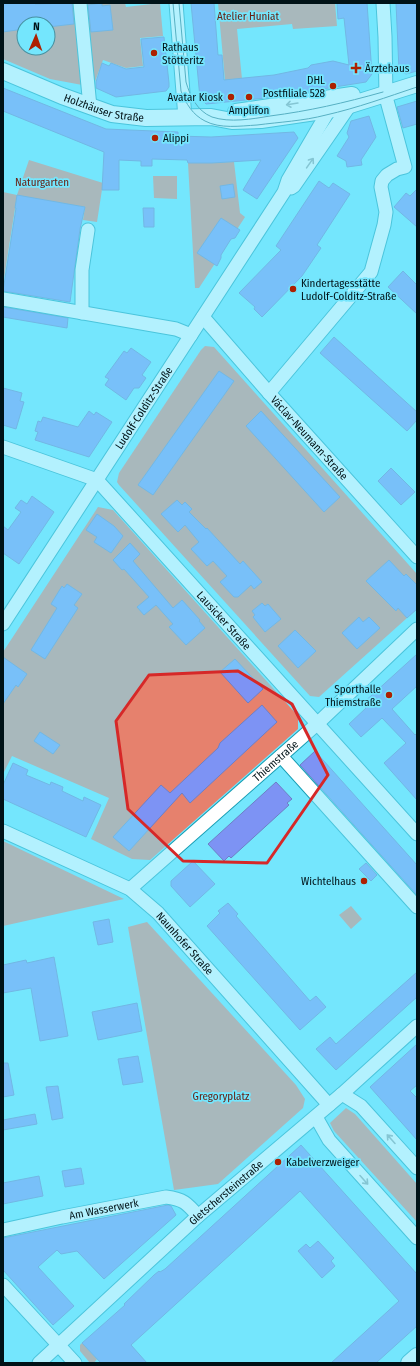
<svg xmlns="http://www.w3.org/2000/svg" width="420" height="1366" viewBox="0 0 420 1366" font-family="'Fira Sans Condensed',sans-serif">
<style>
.green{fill:#e6816d;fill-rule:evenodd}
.building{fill:#7d93f4;stroke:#6e7fc5}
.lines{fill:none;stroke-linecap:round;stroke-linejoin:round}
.minor-casing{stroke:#189eb4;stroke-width:15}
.major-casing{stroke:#189eb4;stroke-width:18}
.minor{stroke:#fff;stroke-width:13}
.major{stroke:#fff;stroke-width:16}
.tram{stroke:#336f7c;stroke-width:1}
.oneway{stroke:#99a0a2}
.marked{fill:none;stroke:#d62828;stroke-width:3;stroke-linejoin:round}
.poi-dot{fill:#ad2001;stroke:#74e6fd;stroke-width:1.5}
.labels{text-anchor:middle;stroke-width:3.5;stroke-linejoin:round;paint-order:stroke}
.park-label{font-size:11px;fill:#682114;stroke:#74e6fd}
.poi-label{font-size:11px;fill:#001217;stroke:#74e6fd;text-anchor:start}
.street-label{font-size:11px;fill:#001217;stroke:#74e6fd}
</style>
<rect width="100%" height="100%" fill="#74e6fd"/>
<g class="green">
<path d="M3,3H125L126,7L160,3L163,36L140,38L143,66L126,68L103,60L93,87L50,79L3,59ZM24,24H48V48H24Z"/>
<polygon points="218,3 335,3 337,26 293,29 292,24 237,29 242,79 225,80"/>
<polygon points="29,160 103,183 97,222 83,220 85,207 17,196 3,285 3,192 17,195"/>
<polygon points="234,162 240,213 245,217 199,288 195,288 188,163"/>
<polygon points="153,176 177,176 177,199 154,198"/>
<polygon points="205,346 214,347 417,574 417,609 319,697 310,696 119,485 117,482 119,473 201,350"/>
<polygon points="98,507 113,510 298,716 298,729 150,860 132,859 91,839 109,798 12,756 3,774 3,652"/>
<polygon points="3,841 124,899 3,926"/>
<polygon points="351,906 362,919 351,929 339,915"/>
<polygon points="147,922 296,1085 305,1099 303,1108 218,1184 174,1190 128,927"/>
<polygon points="346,1108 355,1114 417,1184 417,1222 334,1131 330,1123"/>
<polygon points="82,1343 97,1359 94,1363 90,1363 80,1351 80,1345"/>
</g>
<g class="building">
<polygon points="3,3 35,3 35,4 72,3 74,24 48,27 48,24 24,24 24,29 3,32"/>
<polygon points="102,3 102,6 110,5 113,30 91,32 88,5"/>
<polygon points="191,3 214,3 218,55 222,55 224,80 274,75 308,68 311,65 333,61 349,65 344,18 338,19 337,3 367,3 372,74 366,82 266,98 206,104 200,98"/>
<polygon points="396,3 417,3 417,71 406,74 399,70"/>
<polygon points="164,37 169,83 169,87 166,91 116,97 96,88 96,82 102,63 109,66 111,63 126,69 144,67 141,39"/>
<polygon points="3,88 106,129 178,132 178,136 211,137 294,132 298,138 257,199 243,190 261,160 212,163 188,163 187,160 152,159 152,166 141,166 141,161 119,160 119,190 102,190 104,152 3,111"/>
<polygon points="417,101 417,124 403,128 397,107"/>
<polygon points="369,116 376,137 361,160 362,165 347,167 346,161 337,156 349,137 347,133 351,121"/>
<polygon points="319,181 329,188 333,183 350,194 317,245 321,248 302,276 262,317 254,309 255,307 239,293 281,250 276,246"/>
<polygon points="233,184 235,197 222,199 220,186"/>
<polygon points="417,189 417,227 394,207 406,193 410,196"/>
<polygon points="17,195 85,207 80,229 70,302 3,291 16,208 15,208"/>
<polygon points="143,208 154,208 154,227 144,227"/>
<polygon points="221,218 240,230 235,238 231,239 221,255 221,258 217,266 197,253"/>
<polygon points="403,271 417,285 417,314 388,287"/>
<polygon points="3,307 68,318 67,328 3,317"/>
<polygon points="334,337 417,412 417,420 407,431 320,353"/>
<polygon points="131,348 151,362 142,375 146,378 139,388 134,388 126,400 105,385 109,379 105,377 124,351 127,353"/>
<polygon points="219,371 234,381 153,495 138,485"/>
<polygon points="3,388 22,393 20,401 24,402 16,429 3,425"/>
<polygon points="89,411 94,415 96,412 112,422 89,457 35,440 38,432 35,431 38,421 41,422 43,417 78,427"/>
<polygon points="261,411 340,497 324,512 246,426"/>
<polygon points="391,468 415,492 401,505 378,481"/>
<polygon points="32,496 54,512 19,564 3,553 3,526 8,530 21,512 15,508 21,500 27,504"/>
<polygon points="177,500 182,505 185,502 192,509 189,512 206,529 207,528 240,564 243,561 262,582 254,589 251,585 238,597 234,597 220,582 227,576 213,561 207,566 191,549 199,542 185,525 178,532 161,514"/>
<polygon points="97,514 114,526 123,536 111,553 94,542 97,537 86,530"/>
<polygon points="130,543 140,554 133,561 173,608 182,600 200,620 199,621 205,628 186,645 169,627 173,624 156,605 144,615 137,607 149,597 124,569 122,570 113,560"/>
<polygon points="389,560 404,576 406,574 417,585 417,609 407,618 398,608 396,611 366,581"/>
<polygon points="67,584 82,594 74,605 78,608 45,659 31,650 57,608 51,604 62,586 64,588"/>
<polygon points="262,603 265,606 268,604 281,619 265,632 253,617 255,615 252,611"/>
<polygon points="359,617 363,622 369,617 380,628 357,649 342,633"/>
<polygon points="295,630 316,651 298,668 278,646"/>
<polygon points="417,654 417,686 392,709 415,735 417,733 417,800 384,763 406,743 382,718 361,737 349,724 366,708 362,704"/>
<polygon points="3,657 27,674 18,687 16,685 3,704"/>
<polygon points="235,659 263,689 248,703 220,672"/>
<polygon points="262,705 277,722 190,803 182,793 129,851 113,837 161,785 170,793 218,748 220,743"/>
<polygon points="40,732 60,745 53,754 34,741"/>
<polygon points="315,751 417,865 417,895 300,765"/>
<polygon points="13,763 28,770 26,775 50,785 51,782 63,787 62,791 83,801 84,797 101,805 86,837 3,799 3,785"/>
<polygon points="276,782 292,799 287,803 289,805 231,858 229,856 224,861 208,844"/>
<polygon points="193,861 215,884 190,907 171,886 171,881"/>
<polygon points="366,863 377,875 371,881 359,869"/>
<polygon points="228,903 238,914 236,916 310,1001 316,996 326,1007 300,1030 207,926 220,913 218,911"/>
<polygon points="109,919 113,942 98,945 93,922"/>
<polygon points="54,957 68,1036 40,1041 31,988 3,993 3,965 26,960 27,963"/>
<polygon points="417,972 417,997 336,1070 316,1049 330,1037 336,1044"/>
<polygon points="137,1003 142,1031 98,1040 92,1012"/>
<polygon points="417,1044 417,1085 410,1091 417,1098 417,1140 370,1087"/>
<polygon points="138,1056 143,1082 123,1085 118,1059"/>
<polygon points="3,1063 8,1063 14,1095 3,1097"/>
<polygon points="58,1086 63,1118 52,1120 46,1087"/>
<polygon points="35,1114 37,1124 3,1130 3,1120"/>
<polygon points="301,1145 417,1274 417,1326 376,1363 331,1363 399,1301 300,1191 131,1345 147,1363 101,1363 82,1343 125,1305 124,1304 154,1275 159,1271 160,1272 165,1269"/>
<polygon points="81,1168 84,1184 65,1187 62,1171"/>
<polygon points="39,1176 43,1196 3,1204 3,1183"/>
<polygon points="168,1205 171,1206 176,1215 104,1279 77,1251 61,1254 57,1250 38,1267 74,1306 53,1325 3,1270 3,1238"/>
<polygon points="318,1241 334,1258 331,1261 335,1266 322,1278 298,1251 306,1244 310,1248"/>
</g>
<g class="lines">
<defs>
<g id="minor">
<polyline points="80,3 90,107"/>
<polyline points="176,3 185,118"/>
<polyline points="291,188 294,186 350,105"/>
<polyline points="3,299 176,329 191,335"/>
<polyline points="82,313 82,270 88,230"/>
<path id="s1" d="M203,317L269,393L417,557"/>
<polyline points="269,393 371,272 384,225 386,212 381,187 382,181 387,175 397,169 405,167 386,97 385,37 383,3"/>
<path id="s2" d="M3,447L97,480L417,834"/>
<path id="s3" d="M3,624L284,192L288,180L329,110"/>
<polyline points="281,756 417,907"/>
<path id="s4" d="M3,831L130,889L158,913L329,1105"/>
<path id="s5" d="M130,889L317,724L417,629"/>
<polyline points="342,1094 361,1106 417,1168"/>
<polyline points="316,1117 329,1140 417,1238"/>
<path id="s6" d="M3,1230L62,1217L166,1197C183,1199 187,1203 198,1216"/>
<polyline points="3,1285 75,1363"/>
<path id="s7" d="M39,1363L198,1216L342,1094L417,1026"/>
</g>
<g id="major">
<path id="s8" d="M3,71L62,96L112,114L146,118L211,117L232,121L261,120L329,110L350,105L417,84"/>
<polyline points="236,112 352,95"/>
<polyline points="409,1363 417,1356"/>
</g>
</defs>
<use href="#minor" class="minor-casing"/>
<use href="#major" class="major-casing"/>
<use href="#minor" class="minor"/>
<use href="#major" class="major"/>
<g class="tram">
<path d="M173,3L181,91C186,104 193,115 205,121C220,129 240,126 257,125C280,122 303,121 326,115C357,108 387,97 417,87"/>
<path d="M179,3L186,82C190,96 197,111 212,117C230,123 252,119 270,116C309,111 344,103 383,92"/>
</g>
</g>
<defs><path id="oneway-shaft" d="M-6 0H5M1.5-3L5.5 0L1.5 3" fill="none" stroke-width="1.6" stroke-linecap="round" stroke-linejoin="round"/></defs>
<g class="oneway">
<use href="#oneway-shaft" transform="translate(292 104) rotate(171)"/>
<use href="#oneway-shaft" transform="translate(310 163) rotate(-55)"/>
<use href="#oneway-shaft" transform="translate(391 1139) rotate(-132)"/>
<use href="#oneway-shaft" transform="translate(364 1180) rotate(48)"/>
</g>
<path d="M0 0H420V1366H0ZM238,671L292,704L328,775L267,863L183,861L128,809L116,721L149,675Z" fill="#74e6fd" fill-opacity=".55" fill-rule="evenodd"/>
<path class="marked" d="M238,671L292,704L328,775L267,863L183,861L128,809L116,721L149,675Z"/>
<g class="poi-dot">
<circle cx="154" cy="53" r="4"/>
<path d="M354 62h4v4h4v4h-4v4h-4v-4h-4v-4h4z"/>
<circle cx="333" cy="86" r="4"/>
<circle cx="231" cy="97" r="4"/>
<circle cx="249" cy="97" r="4"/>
<circle cx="155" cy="138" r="4"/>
<circle cx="293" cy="289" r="4"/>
<circle cx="389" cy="695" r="4"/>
<circle cx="364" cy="881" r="4"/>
<circle cx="278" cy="1162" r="4"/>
</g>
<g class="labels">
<g class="park-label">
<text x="248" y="20">Atelier Huniat</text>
<text x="42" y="186">Naturgarten</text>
<text x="221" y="1100">Gregoryplatz</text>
</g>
<g class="poi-label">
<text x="162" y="51">Rathaus<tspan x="162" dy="13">Stötteritz</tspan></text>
<text x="365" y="72">Ärztehaus</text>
<text x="325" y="84" text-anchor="end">DHL<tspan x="325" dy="13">Postfiliale 528</tspan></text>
<text x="223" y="101" text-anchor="end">Avatar Kiosk</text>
<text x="249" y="114" text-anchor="middle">Amplifon</text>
<text x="163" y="142">Alippi</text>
<text x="301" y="287">Kindertagesstätte<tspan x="301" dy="13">Ludolf-Colditz-Straße</tspan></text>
<text x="381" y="693" text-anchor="end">Sporthalle<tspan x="381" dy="13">Thiemstraße</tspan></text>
<text x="356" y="885" text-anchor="end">Wichtelhaus</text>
<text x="286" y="1166">Kabelverzweiger</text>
</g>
<g class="street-label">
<text dy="4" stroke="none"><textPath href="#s8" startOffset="108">Holzhäuser Straße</textPath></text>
<text dy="4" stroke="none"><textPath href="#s3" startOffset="258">Ludolf-Colditz-Straße</textPath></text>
<text dy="4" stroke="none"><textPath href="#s1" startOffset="161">Václav-Neumann-Straße</textPath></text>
<text dy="4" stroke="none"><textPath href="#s2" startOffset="289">Lausicker Straße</textPath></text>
<text dy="4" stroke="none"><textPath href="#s5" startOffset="194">Thiemstraße</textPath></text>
<text dy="4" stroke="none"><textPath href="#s4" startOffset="217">Naunhofer Straße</textPath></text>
<text dy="4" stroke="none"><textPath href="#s7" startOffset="253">Gletschersteinstraße</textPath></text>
<text dy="4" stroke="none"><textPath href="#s6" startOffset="103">Am Wasserwerk</textPath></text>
</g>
</g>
<rect width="420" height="1366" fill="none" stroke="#001217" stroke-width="8"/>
<g transform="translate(36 36) rotate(2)"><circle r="19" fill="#74e6fd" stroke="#4691a1"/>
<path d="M0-3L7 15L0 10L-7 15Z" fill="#ad2001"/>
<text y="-6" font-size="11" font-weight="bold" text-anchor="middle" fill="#001217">N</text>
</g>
</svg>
